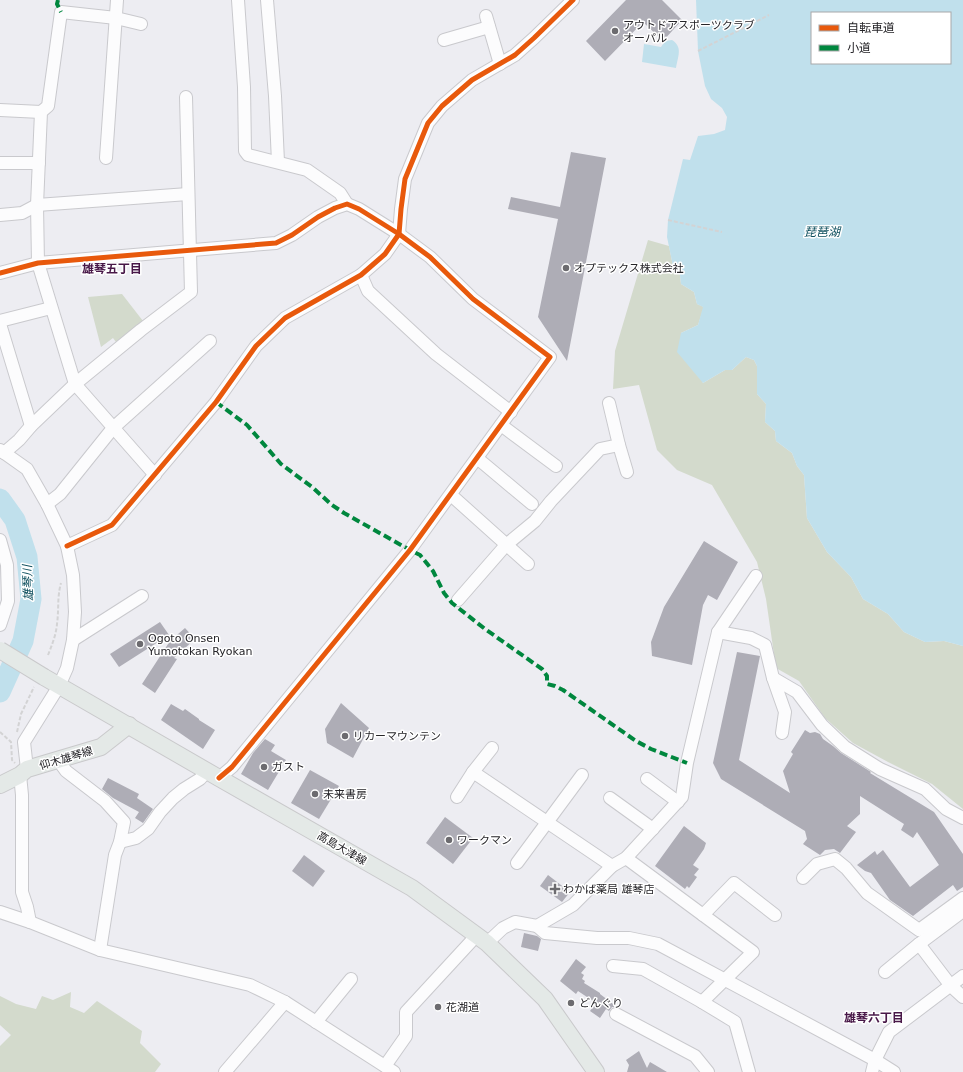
<svg xmlns="http://www.w3.org/2000/svg" width="963" height="1072" viewBox="0 0 963 1072" font-family="'DejaVu Sans','Noto Sans JP',sans-serif">
<style>
.green{fill:#d3dacc}
.water{fill:#c0e0ec;fill-rule:evenodd}
.lines{fill:none;stroke-linecap:round;stroke-linejoin:round}
.river{stroke:#c0e0ec;stroke-width:21}
.building{fill:#aeadb6}
.minor-casing{stroke:#c9c9cd;stroke-width:14}
.major-casing{stroke:#c9c9cb;stroke-width:18}
.path{stroke:#d3d3d4;stroke-width:2;stroke-dasharray:4 2;stroke-linecap:butt}
.minor{stroke:#fcfcfd;stroke-width:12}
.major{stroke:#e4e9e7;stroke-width:16}
.major-bridge-casing{stroke:#c9c9cb;stroke-width:18;stroke-linecap:butt}
.major-bridge{stroke:#e4e9e7;stroke-width:16}
.quiet{stroke:#00873e;stroke-width:4;stroke-dasharray:8 4;stroke-linecap:butt}
.cycleway-casing{stroke:#fff;stroke-width:8}
.cycleway{stroke:#e8590c;stroke-width:5}
.poi-dot{fill:#6c6b6f;stroke:#fff;stroke-width:1.5}
.labels{text-anchor:middle;stroke-width:3;stroke-linejoin:round;paint-order:stroke}
.poi-label{font-size:11px;fill:#262529;stroke:#fff;text-anchor:start}
.street-label{font-size:11px;fill:#262529;stroke:#fff}
.water-label{font-size:12px;font-style:italic;fill:#0b4d5c;stroke:#fff}
.neighbourhood-label{font-size:12px;font-weight:bold;fill:#481848;stroke:#fff}
</style>
<rect width="100%" height="100%" fill="#ededf2"/>
<g class="green">
<polygon points="648,240 669,246 673,266 680,275 681,284 694,292 697,304 704,307 698,325 681,333 703,383 725,370 732,370 746,357 754,360 757,366 757,394 766,404 765,422 775,431 776,441 792,453 797,466 804,475 807,518 827,552 851,577 863,599 888,614 904,632 925,642 944,641 963,646 963,809 932,784 888,762 853,743 825,718 799,681 776,668 766,599 757,562 712,485 677,470 657,450 639,385 613,389 615,351"/>
<polygon points="122,294 143,321 116,342 113,338 101,347 88,297"/>
<polygon points="71,992 70,1007 84,1013 97,1001 142,1031 140,1043 161,1064 155,1072 0,1072 0,1046 11,1035 0,1025 0,996 16,1004 36,1009 42,996 53,1000"/>
</g>
<g class="water">
<path d="M696,0H963V646L944,641L925,642L904,632L888,614L863,599L851,577L827,552L807,518L804,475L797,466L792,453L776,441L775,431L765,422L766,404L757,394V366L754,360L746,357L732,370H725L703,383L677,352L681,333L698,325L703,307L697,304L694,292L681,284L680,275L673,266L667,237L668,220L683,159L690,160L698,136L714,134L725,130L727,117L722,108L711,99L705,86L698,51ZM812,13H950V63H812Z"/>
<path d="M672,40C683,47 678,56 676,68L642,62L644,44L661,47L665,41Z"/>
</g>
<g class="lines">
<polyline class="river" points="0,499 15,520 27,557 31,599 23,641 0,692"/>
</g>
<g class="building">
<polygon points="626,0 662,0 682,20 663,41 643,22 605,61 586,41"/>
<polygon points="571,152 606,158 567,361 538,317 558,219 508,209 511,197 560,207"/>
<polygon points="704,541 738,562 717,600 708,595 703,605 692,665 652,656 651,642 664,607"/>
<polygon points="160,622 169,635 119,667 110,654"/>
<polygon points="185,628 195,639 174,658 177,659 155,693 142,684 170,641"/>
<polygon points="737,652 760,656 739,760 790,793 783,771 793,754 791,752 805,730 810,733 815,732 820,734 823,739 833,746 841,753 871,772 870,773 934,812 963,854 963,887 957,891 953,885 913,916 890,900 871,873 865,871 857,865 875,851 877,855 883,850 910,887 939,865 917,832 913,838 901,830 904,824 860,796 860,814 847,826 856,832 840,853 834,849 825,850 820,855 803,844 807,839 805,831 721,779 713,763"/>
<polygon points="341,703 369,728 353,758 327,743 325,729"/>
<polygon points="171,704 183,711 185,709 199,719 199,720 215,730 203,749 161,720"/>
<polygon points="265,739 275,745 271,751 286,760 268,790 241,774 253,753"/>
<polygon points="310,770 339,786 319,819 291,803"/>
<polygon points="108,778 139,794 137,798 153,809 143,823 135,818 139,812 113,798 102,789"/>
<polygon points="445,817 473,838 453,864 426,843"/>
<polygon points="684,826 706,843 704,849 693,865 699,869 694,875 697,877 689,888 687,886 685,889 655,866"/>
<polygon points="304,855 325,871 313,887 292,871"/>
<polygon points="548,875 570,892 562,902 540,886"/>
<polygon points="524,933 537,936 541,939 538,951 521,947"/>
<polygon points="576,959 586,967 581,973 584,975 582,979 585,981 584,983 600,993 600,994 617,1007 612,1007 609,1011 606,1009 600,1018 590,1011 596,1003 578,991 576,994 560,981"/>
<polygon points="639,1051 647,1068 650,1062 667,1072 627,1072 629,1065 626,1060"/>
</g>
<g class="lines">
<defs>
<g id="minor">
<polyline points="238,0 244,87 245,151 248,155 307,170 340,193 347,204"/>
<polyline points="267,0 275,96 278,162"/>
<polyline points="486,16 500,64"/>
<polyline points="141,24 116,18 61,12 48,106 41,112 37,205 38,263 75,384 155,475"/>
<polyline points="444,40 489,27"/>
<polyline points="0,110 41,112"/>
<polyline points="106,158 117,0"/>
<polyline points="0,163 39,163"/>
<polyline points="0,215 22,213 37,205 188,194"/>
<polyline points="0,273 38,263 276,243 292,235 318,217 335,208 347,204 359,209 399,234 430,257 473,299 550,357 410,550 232,767 219,778"/>
<polyline points="361,275 368,291 436,354 511,412"/>
<polyline points="0,321 51,308"/>
<polyline points="0,324 31,426"/>
<polyline points="501,425 556,466"/>
<polyline points="619,445 627,472"/>
<polyline points="0,450 27,469 47,504 67,546 73,575 75,612 73,640 67,668 59,686 24,742 27,769"/>
<polyline points="4,453 19,440 31,426 75,384 141,330 191,292 186,97"/>
<polyline points="477,458 532,504"/>
<polyline points="451,495 528,564"/>
<polyline points="47,504 60,494 113,428 210,341"/>
<polyline points="0,540 7,565 8,601 0,625"/>
<polyline points="67,546 112,525 216,402 256,346 285,318 361,275 385,254 399,234 401,209 405,179 428,123 442,106 472,80 515,55 534,38 573,0"/>
<polyline points="458,600 506,545 535,521 551,501 600,449 619,445 609,403"/>
<polyline points="718,632 751,638 765,645 773,678 785,712 782,733"/>
<polyline points="73,640 142,596"/>
<polyline points="773,678 797,692 822,725 845,747 880,769 925,789 946,809 963,818"/>
<polyline points="492,748 473,772 612,866"/>
<polyline points="58,760 66,771 105,801 124,822 120,842 115,855 100,950"/>
<polyline points="20,775 22,795 22,892 27,907 30,922"/>
<polyline points="647,779 678,802"/>
<polyline points="457,797 473,772"/>
<polyline points="610,798 653,829"/>
<polyline points="120,842 136,838 148,829 160,812 173,798 184,789 200,779 207,771"/>
<polyline points="626,858 753,952 702,1002"/>
<polyline points="517,863 582,775"/>
<polyline points="803,878 817,864 835,859 846,868 867,893 919,930 963,898"/>
<polyline points="0,912 30,922 100,950 250,985 285,1002 394,1072"/>
<polyline points="703,915 734,883 775,915"/>
<polyline points="537,926 545,933 597,938 629,938 658,944 875,1060 894,1072"/>
<polyline points="487,943 503,928 515,922 537,926 573,905 612,866 626,858 682,797 687,763 718,632 756,576"/>
<polyline points="919,944 963,911"/>
<polyline points="613,966 643,969 702,1002 735,1022 749,1072"/>
<polyline points="885,972 919,944 951,986 963,997"/>
<polyline points="616,1014 695,1056 708,1072"/>
<polyline points="316,1022 351,979"/>
<polyline points="385,1066 406,1036 406,1012 477,935"/>
<polyline points="225,1072 285,1002"/>
<polyline points="872,1072 875,1060 889,1032 963,976"/>
</g>
<g id="major">
<polyline points="44,677 219,778 412,888 487,943 545,999 596,1072"/>
<polyline points="0,785 20,775 27,769 101,747 129,725"/>
</g>
</defs>
<use href="#minor" class="minor-casing"/>
<use href="#major" class="major-casing"/>
<g class="path">
<polyline points="698,51 769,15"/>
<polyline points="668,220 722,232"/>
<path d="M48,655C52,645 56,635 57,624C59,610 57,597 61,583"/>
<polyline points="0,732 11,742 12,760 15,763"/>
<polyline points="17,732 21,714 34,687"/>
</g>
<use href="#minor" class="minor"/>
<use href="#major" class="major"/>
<defs>
<polyline id="major-bridge" points="0,650 44,677"/>
</defs>
<use href="#major-bridge" class="major-bridge-casing"/>
<use href="#major-bridge" class="major-bridge"/>
<g class="quiet">
<polyline points="58,0 57,4 61,12"/>
<polyline points="216,402 247,425 281,464 312,487 332,505 344,513 410,550 420,555 433,571 444,593 452,603 485,629 542,669 547,676 547,684 555,686 563,690 636,741 651,749 687,763"/>
</g>
<defs>
<g id="cycleway">
<polyline points="0,273 38,263 276,243 292,235 318,217 335,208 347,204 359,209 399,234 430,257 473,299 550,357 410,550 232,767 219,778"/>
<polyline points="67,546 112,525 216,402 256,346 285,318 361,275 385,254 399,234 401,209 405,179 428,123 442,106 472,80 515,55 534,38 573,0"/>
</g>
</defs>
<use href="#cycleway" class="cycleway-casing"/>
<use href="#cycleway" class="cycleway"/>
</g>
<g class="poi-dot">
<circle cx="615" cy="31" r="4"/>
<circle cx="566" cy="268" r="4"/>
<circle cx="140" cy="644" r="4"/>
<circle cx="345" cy="736" r="4"/>
<circle cx="264" cy="767" r="4"/>
<circle cx="315" cy="794" r="4"/>
<circle cx="449" cy="840" r="4"/>
<path d="M553 883h4v4h4v4h-4v4h-4v-4h-4v-4h4z"/>
<circle cx="571" cy="1003" r="4"/>
<circle cx="438" cy="1007" r="4"/>
</g>
<g class="labels">
<g class="poi-label">
<text x="623" y="29">アウトドアスポーツクラブ<tspan x="623" dy="13">オーパル</tspan></text>
<text x="574" y="272">オプテックス株式会社</text>
<text x="148" y="642">Ogoto Onsen<tspan x="148" dy="13">Yumotokan Ryokan</tspan></text>
<text x="353" y="740">リカーマウンテン</text>
<text x="272" y="771">ガスト</text>
<text x="323" y="798">未来書房</text>
<text x="457" y="844">ワークマン</text>
<text x="563" y="893">わかば薬局 雄琴店</text>
<text x="579" y="1007">どんぐり</text>
<text x="446" y="1011">花湖道</text>
</g>
<g class="street-label">
<text transform="translate(66 758) rotate(-17)" y="4">仰木雄琴線</text>
<text transform="translate(342 848) rotate(30)" y="4">高島大津線</text>
</g>
<g class="water-label">
<text x="822" y="236">琵琶湖</text>
<text transform="translate(28 583) rotate(-92)" y="4">雄琴川</text>
</g>
<g class="neighbourhood-label">
<text x="112" y="273">雄琴五丁目</text>
<text x="874" y="1022">雄琴六丁目</text>
</g>
</g>
<rect x="811" y="12" width="140" height="52" fill="#ffffff" stroke="#a8a8a9"/>
<rect x="819" y="25" width="20" height="6" fill="#e8590c" stroke="#a8a8a9"/>
<text x="847" y="32" font-size="12" fill="#262529">自転車道</text>
<rect x="819" y="45" width="20" height="6" fill="#00873e" stroke="#a8a8a9"/>
<text x="847" y="52" font-size="12" fill="#262529">小道</text>
</svg>
